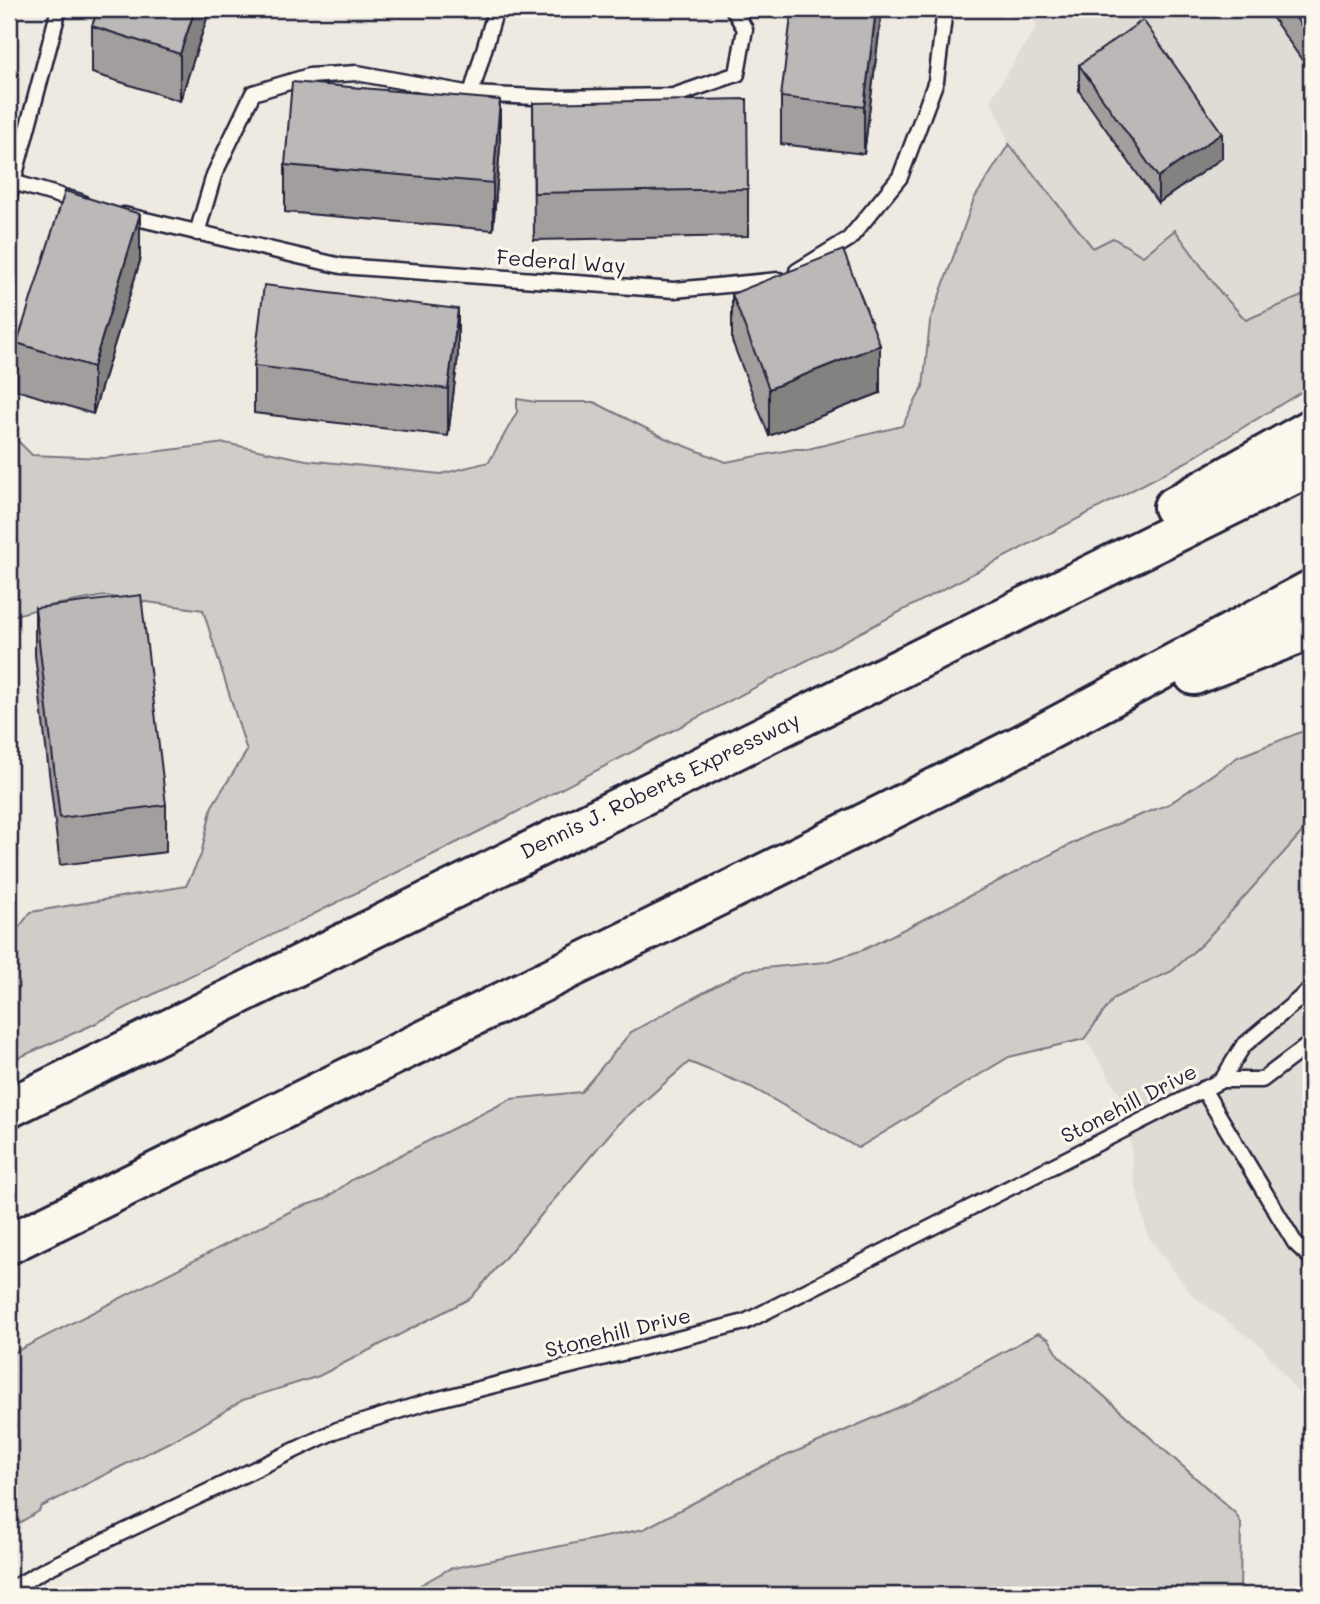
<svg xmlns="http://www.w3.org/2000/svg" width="1320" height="1604" viewBox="0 0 1320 1604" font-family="Mali,sans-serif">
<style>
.built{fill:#dfdbd5}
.green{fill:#d0cdc9;stroke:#797882;stroke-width:2}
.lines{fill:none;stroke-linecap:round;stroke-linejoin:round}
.lane-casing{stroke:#22223b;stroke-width:19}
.highway-casing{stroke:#22223b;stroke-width:44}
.lane{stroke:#fbf7ec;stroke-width:14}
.highway{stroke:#fbf7ec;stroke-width:38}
.wall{fill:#a29e9e;stroke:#22223b;stroke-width:2}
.shaded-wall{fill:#848181;stroke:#22223b;stroke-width:2}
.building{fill:#bcb8b8;stroke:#22223b;stroke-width:2}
.labels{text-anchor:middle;stroke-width:6;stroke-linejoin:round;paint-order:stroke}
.street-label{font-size:21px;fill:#22223b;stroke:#fbf7ec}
</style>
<rect width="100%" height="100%" fill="#eeeae2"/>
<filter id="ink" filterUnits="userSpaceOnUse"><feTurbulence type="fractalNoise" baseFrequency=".0143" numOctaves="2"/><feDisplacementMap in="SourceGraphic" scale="14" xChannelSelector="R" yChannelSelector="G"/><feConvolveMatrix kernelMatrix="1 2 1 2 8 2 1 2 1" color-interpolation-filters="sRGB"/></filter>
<g filter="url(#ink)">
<g class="built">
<polygon points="1026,9 1311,9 1311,292 1245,321 1221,293 1143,257 1113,238 1093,249 1009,144 991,99 1037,26"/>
<polygon points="1311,822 1311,1409 1262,1347 1192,1295 1148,1236 1134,1179 1128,1107 1085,1039 1114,998 1172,971 1203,943"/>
</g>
<g class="green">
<polygon points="1009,144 1093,248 1113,238 1143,256 1175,230 1221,293 1246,320 1311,292 1311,386 1188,461 498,822 90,1026 9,1062 9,940 31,912 186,886 201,855 212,806 247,751 203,610 105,596 48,606 9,617 9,432 32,455 105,458 225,443 306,460 441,474 489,462 517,412 517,399 536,402 594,402 665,438 726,462 795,449 808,449 902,426 923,387 930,322 974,199"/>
<polygon points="1311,728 1311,822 1203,943 1172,971 1114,998 1084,1039 1009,1057 858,1148 751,1087 689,1062 618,1124 471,1298 319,1376 243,1400 195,1429 41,1507 39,1511 9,1529 9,1355 297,1208 325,1199 353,1179 511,1099 581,1092 631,1032 745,970 825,962 863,950 1091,834 1169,804 1238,757"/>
<polygon points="1038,1333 1049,1339 1059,1356 1235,1513 1241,1523 1240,1595 403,1595 449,1569 644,1529 765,1465 911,1402"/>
</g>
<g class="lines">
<defs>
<g id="lane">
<polyline points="471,94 496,9"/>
<polyline points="9,181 81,202"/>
<polyline points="9,197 59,9"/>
<polyline points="124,215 341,266 674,290 779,280"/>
<polyline points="197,233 214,175 253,93 309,76 357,73 471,94 556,98 673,96 737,74 745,29 733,9"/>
<polyline points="797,271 849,239 900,177 936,81 945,9"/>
<polyline points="1222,1080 1243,1046 1311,989"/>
<polyline points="1203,1089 1295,1243 1311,1258"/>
<polyline points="9,1590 46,1569 337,1430 427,1402 745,1322 1222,1080 1262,1080 1311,1043"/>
</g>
<g id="highway">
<polyline points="1173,507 1311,429"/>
<polyline points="1194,675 1311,629"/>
<polyline points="9,1108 1311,466"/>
<polyline points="9,1244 775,868 1023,744 1311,590"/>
</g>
</defs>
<use href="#lane" class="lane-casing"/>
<use href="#highway" class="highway-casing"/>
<use href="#lane" class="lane"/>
<use href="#highway" class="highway"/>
</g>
<g class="wall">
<polygon points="98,9 210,9 180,101 92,73 92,26"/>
<polygon points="882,9 864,154 781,144 781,97"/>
<polygon points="1272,9 1311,9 1311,73 1272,17"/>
<polygon points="1079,65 1222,158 1158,203 1079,91"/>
<polygon points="533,103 748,189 748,236 534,240"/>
<polygon points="500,147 493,230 285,212 285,165"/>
<polygon points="140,261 93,414 17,390 17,343"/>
<polygon points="732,294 880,393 769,436 732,341"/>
<polygon points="458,356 448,436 254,413 254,366"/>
<polygon points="35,608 166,805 166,852 60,865 35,655"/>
</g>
<g class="shaded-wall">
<polygon points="195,9 210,9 180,101 180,54"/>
<polygon points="876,9 882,9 864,154 864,107"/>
<polygon points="500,100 500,147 493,230 493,183"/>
<polygon points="1222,133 1222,158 1158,203 1158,177"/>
<polygon points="140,214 140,261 93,414 93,367"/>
<polygon points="458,309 458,356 448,436 448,389"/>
<polygon points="880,345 880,393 769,436 769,389"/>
</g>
<g class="building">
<polygon points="98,9 195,9 180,54 92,26"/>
<polygon points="792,9 876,9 864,107 781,97"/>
<polygon points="1290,9 1311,9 1311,40"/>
<polygon points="1143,20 1222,133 1158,177 1079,65"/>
<polygon points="292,82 500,100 493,183 285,165"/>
<polygon points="747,99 748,189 534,193 533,103"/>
<polygon points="65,191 140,214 93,367 17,343"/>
<polygon points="843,250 880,345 769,389 732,294"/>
<polygon points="264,285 458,309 448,389 254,366"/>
<polygon points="141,595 166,805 60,818 35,608"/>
</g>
</g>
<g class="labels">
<g class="street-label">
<text transform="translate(561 262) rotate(4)" y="7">Federal Way</text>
<text transform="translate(660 786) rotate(-26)" y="7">Dennis J. Roberts Expressway</text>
<text transform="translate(1129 1104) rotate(-27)" y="7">Stonehill Drive</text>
<text transform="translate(618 1333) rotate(-14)" y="7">Stonehill Drive</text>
</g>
</g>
<rect width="1320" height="1604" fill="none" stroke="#fbf7ec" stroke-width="35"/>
<rect x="18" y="18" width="1285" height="1569" fill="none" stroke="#22223b" stroke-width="2.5" filter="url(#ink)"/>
</svg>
